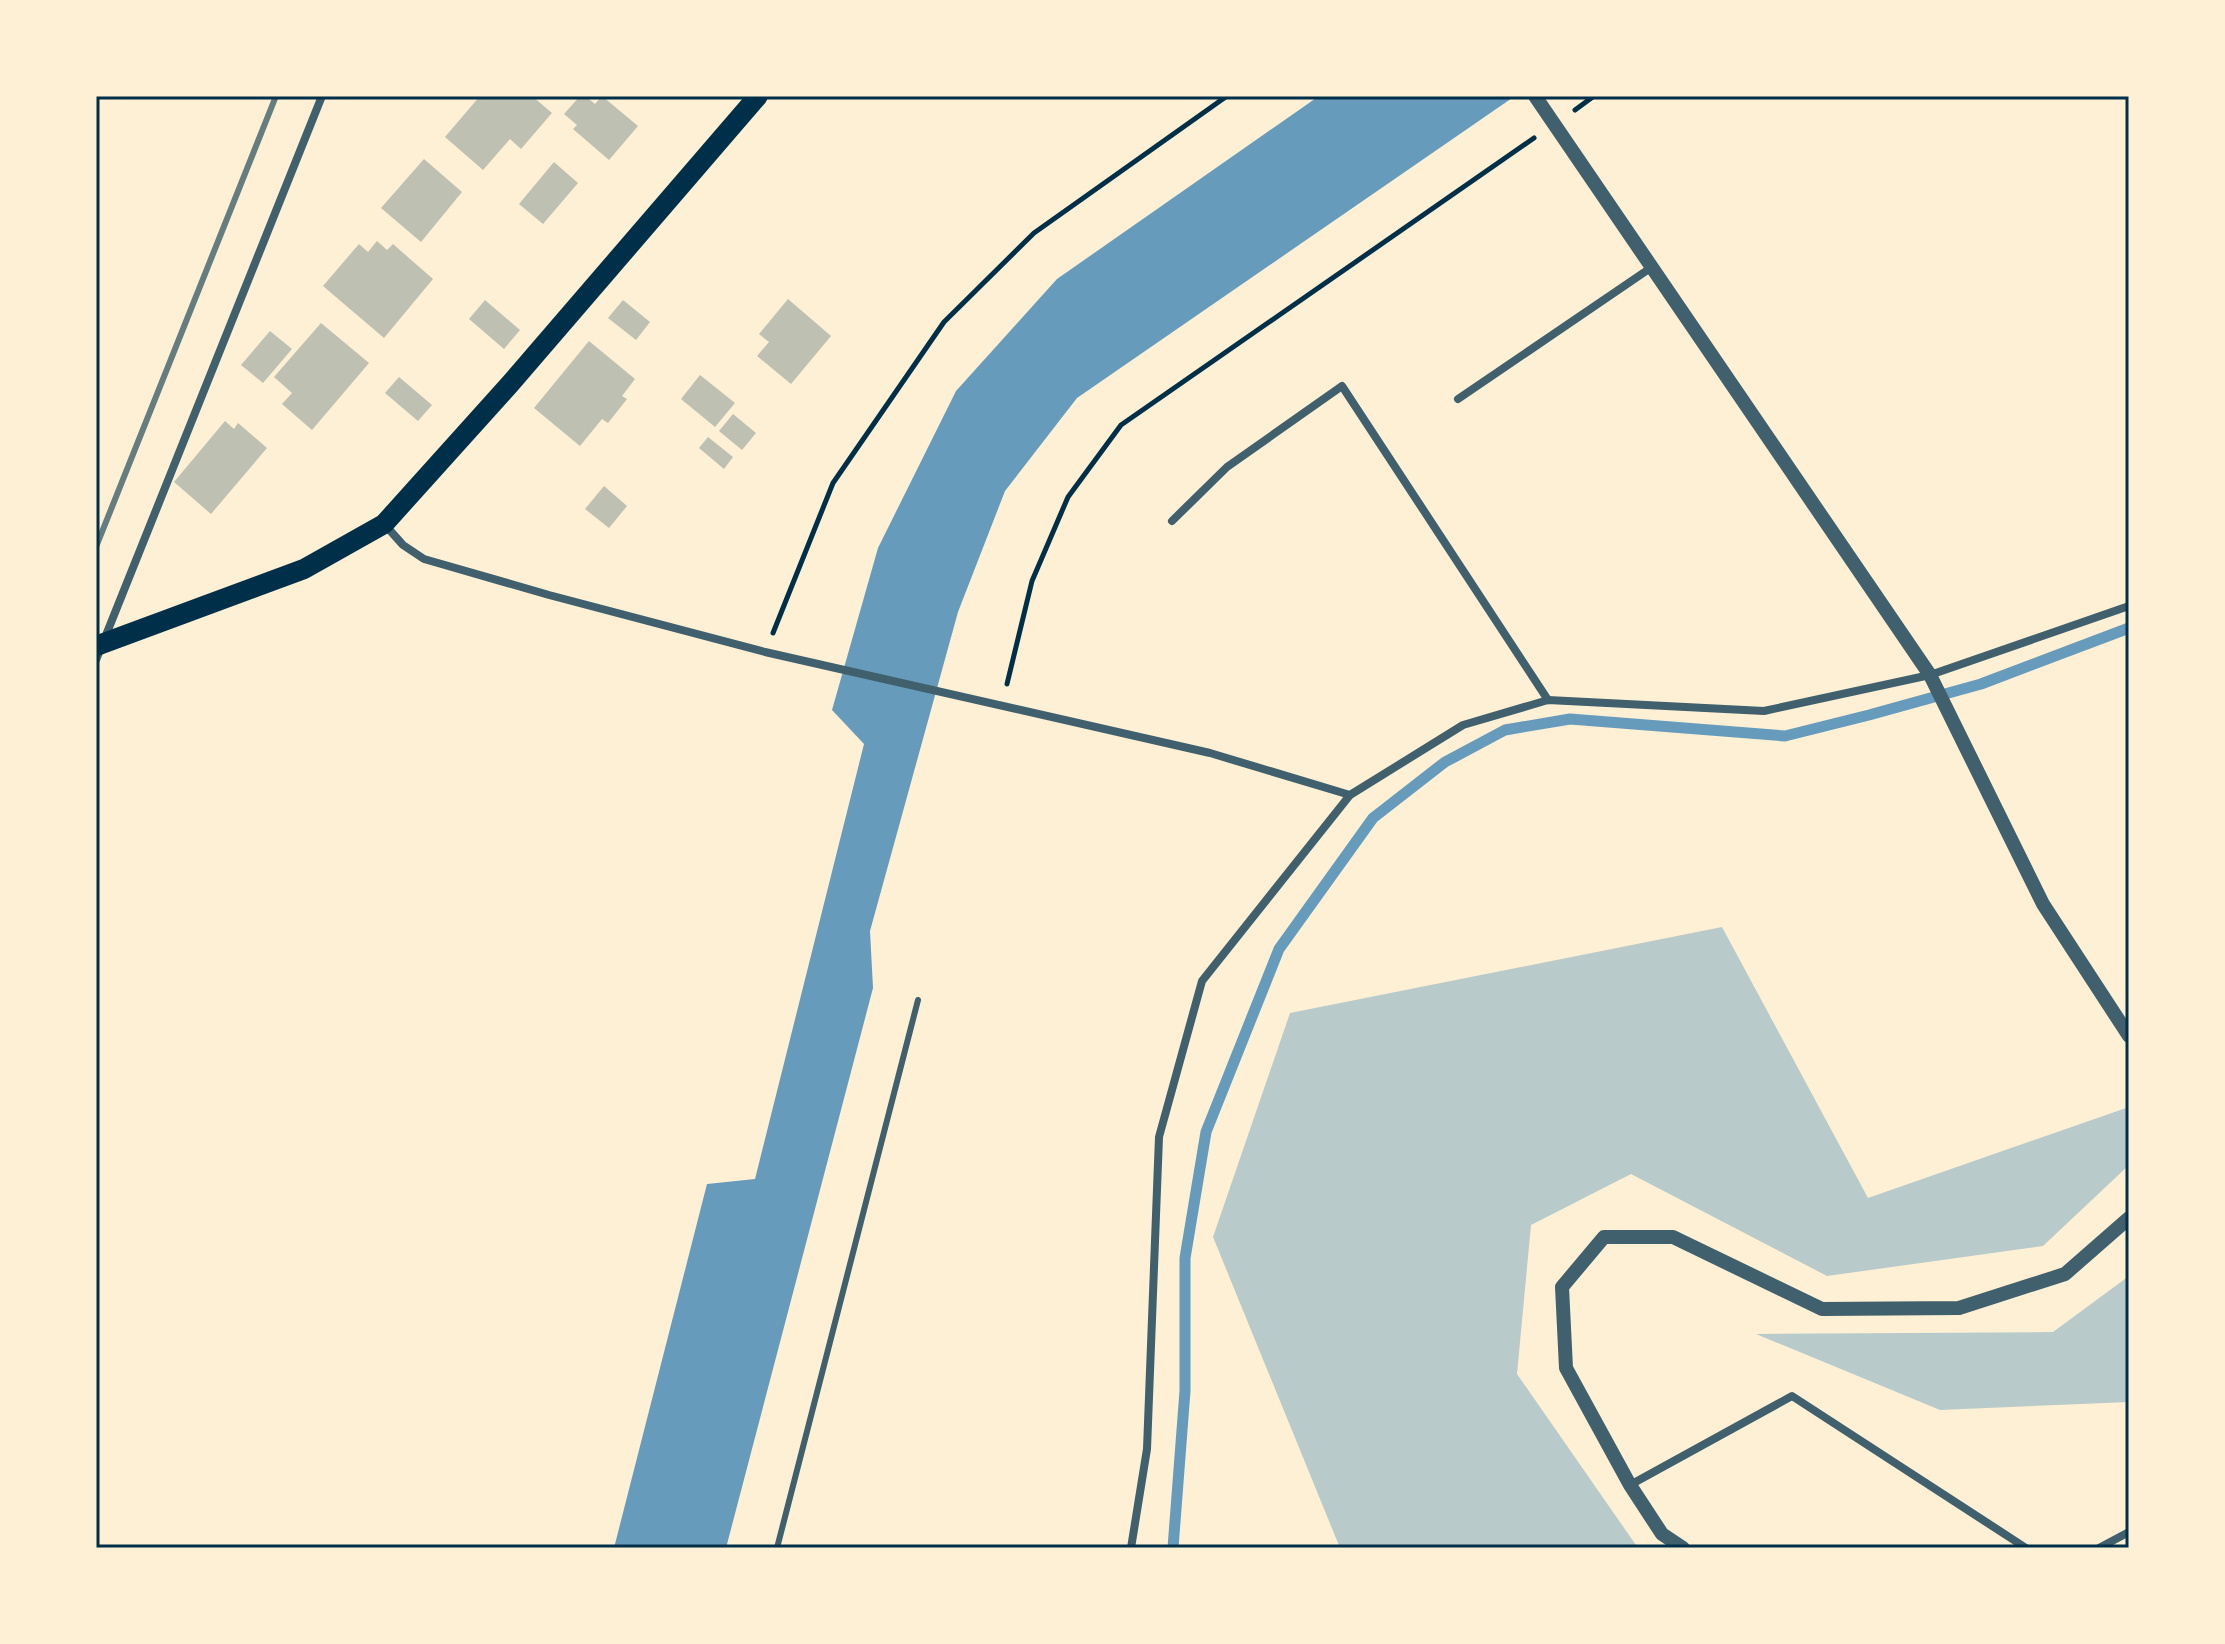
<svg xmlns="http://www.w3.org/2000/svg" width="2225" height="1644" viewBox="0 0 2225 1644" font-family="Literata,serif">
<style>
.green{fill:#b9caca}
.water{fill:#669bbc}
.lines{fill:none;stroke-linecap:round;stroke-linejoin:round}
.stream{stroke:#669bbc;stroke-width:11}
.building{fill:#bec0b2}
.path{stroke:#003049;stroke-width:5}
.service{stroke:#3f606c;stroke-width:6}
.minor{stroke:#3f606c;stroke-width:8}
.tertiary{stroke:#3f606c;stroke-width:14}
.primary{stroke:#003049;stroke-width:20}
.rail{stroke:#657d81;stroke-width:6}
.neatline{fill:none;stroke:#003049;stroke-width:3}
</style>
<rect width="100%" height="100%" fill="#fdf0d5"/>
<g class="green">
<polygon points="1722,927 1868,1198 2129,1107 2129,1165 2043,1246 1827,1276 1631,1174 1531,1225 1517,1374 1638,1548 1340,1548 1213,1237 1290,1013"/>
<polygon points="2129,1276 2129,1402 1940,1410 1756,1334 2053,1332"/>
</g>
<polygon class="water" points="1319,96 1515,96 1077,398 1005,491 958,612 870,931 873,988 726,1548 614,1548 707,1184 755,1179 864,744 832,710 878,548 956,391 1057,279"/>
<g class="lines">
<polyline class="stream" points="1173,1548 1185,1391 1185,1258 1206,1132 1279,949 1373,818 1445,762 1505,730 1570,719 1785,736 1869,715 1981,684 2129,628"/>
</g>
<g class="building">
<polygon points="480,96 532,96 552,113 521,149 510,139 483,170 445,137"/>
<polygon points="580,96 585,96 595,104 602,96 638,126 609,160 573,129 577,125 564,114"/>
<polygon points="424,159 462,192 421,242 381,208"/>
<polygon points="554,162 578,183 543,224 519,204"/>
<polygon points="377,241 387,250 393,244 433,279 384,338 323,286 359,244 368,252"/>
<polygon points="788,299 831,336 791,384 757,356 769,342 759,334"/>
<polygon points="485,300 520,330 504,349 469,319"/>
<polygon points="623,300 650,322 636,340 608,318"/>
<polygon points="321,323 369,363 312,430 282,404 292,393 274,377"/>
<polygon points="270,331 292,349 263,383 241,365"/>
<polygon points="589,341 635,379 622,396 627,399 608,423 602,419 580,446 534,408"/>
<polygon points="700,375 735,403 715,427 681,399"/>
<polygon points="399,377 432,405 418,421 385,393"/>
<polygon points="733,414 756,433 742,450 719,431"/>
<polygon points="225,421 234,429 238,423 267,448 211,514 174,482"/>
<polygon points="708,437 733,457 724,469 699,448"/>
<polygon points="604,486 627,506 609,528 585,509"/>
</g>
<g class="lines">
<g class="path">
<polyline points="1575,110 1594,96"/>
<polyline points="773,633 833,483 944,322 1034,233 1227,96"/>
<polyline points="1007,684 1032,581 1068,497 1121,425 1534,138"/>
</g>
<polyline class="service" points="777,1548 918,1000"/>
<g class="minor">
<polyline points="1458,399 1652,267"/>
<polyline points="1172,521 1227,467 1342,386 1548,700"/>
<polyline points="386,526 403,545 424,559 549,595 765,652 1210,753 1350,795"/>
<polyline points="96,660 322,96"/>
<polyline points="1630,1485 1792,1396 2026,1548"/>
<polyline points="1131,1548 1147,1449 1159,1137 1202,981 1350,795 1463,725 1548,700 1764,711 1930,675 2129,606"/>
<polyline points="2099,1548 2129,1532"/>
</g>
<g class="tertiary">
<polyline points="1535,96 1930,675 2043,904 2129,1036"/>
<polyline points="1683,1548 1662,1534 1630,1485 1566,1368 1562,1287 1604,1237 1673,1237 1822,1309 1959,1308 2065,1274 2129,1218"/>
</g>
<polyline class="primary" points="96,646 304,569 384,524 510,384 758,96"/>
<polyline class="rail" points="96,547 276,96"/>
</g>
<rect width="2225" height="1644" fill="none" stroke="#fdf0d5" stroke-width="196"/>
<rect x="98" y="98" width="2029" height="1448" class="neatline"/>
</svg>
